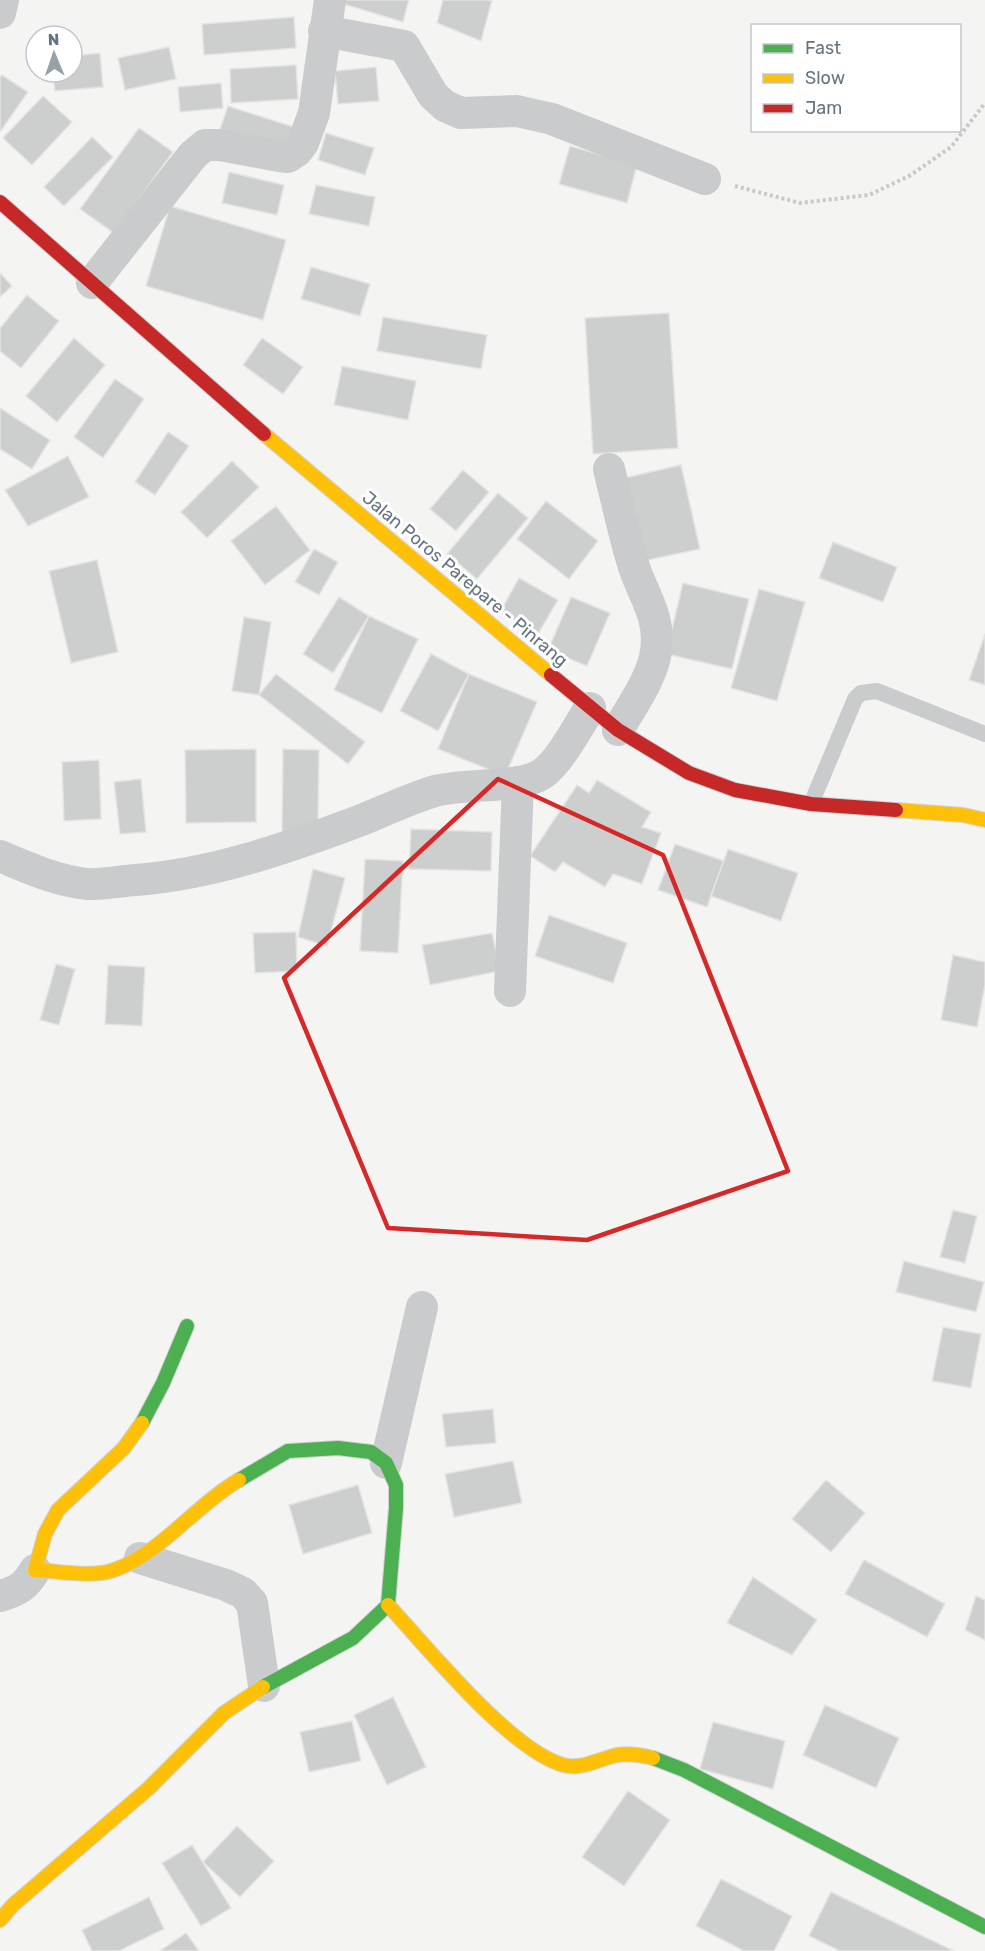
<svg xmlns="http://www.w3.org/2000/svg" width="985" height="1951" viewBox="0 0 985 1951" font-family="Rubik,sans-serif">
<style>
.building{fill:#cdcfcf;stroke:#e4e4e2;stroke-width:1.5}
.lines{fill:none;stroke-linecap:round;stroke-linejoin:round}
.fast-casing{stroke:#d1d2d2;stroke-width:16}
.slow-casing{stroke:#d1d2d2;stroke-width:16}
.jam-casing{stroke:#d1d2d2;stroke-width:16}
.path{stroke:#c8c9c8;stroke-width:4;stroke-dasharray:3 3;stroke-linecap:butt}
.lane{stroke:#cacbcc;stroke-width:16}
.street{stroke:#cacbcc;stroke-width:32}
.fast{stroke:#4caf50;stroke-width:14}
.slow{stroke:#ffc107;stroke-width:14}
.jam{stroke:#c62828;stroke-width:14}
.marked{fill:none;stroke:#d62828;stroke-width:4.5;stroke-linejoin:round}
.labels{text-anchor:middle;stroke-width:6;stroke-linejoin:round;paint-order:stroke}
.street-label{font-size:18px;fill:#657482;stroke:#fff}
</style>
<rect width="100%" height="100%" fill="#f4f4f3"/>
<g class="building">
<polygon points="338,0 409,0 403,22 337,2"/>
<polygon points="443,0 492,0 481,41 437,23"/>
<polygon points="294,17 296,48 204,55 202,24"/>
<polygon points="169,47 176,79 125,90 118,58"/>
<polygon points="100,53 103,87 55,91 53,72 72,72 72,56"/>
<polygon points="296,65 298,99 231,103 230,69"/>
<polygon points="376,67 379,101 338,104 335,71"/>
<polygon points="2,75 28,92 0,132 0,77"/>
<polygon points="221,83 223,108 180,112 178,87"/>
<polygon points="43,96 72,122 32,165 3,138"/>
<polygon points="228,106 297,128 290,152 220,129"/>
<polygon points="139,128 173,152 114,233 80,209"/>
<polygon points="326,133 374,148 365,175 318,160"/>
<polygon points="92,137 113,157 64,206 44,187"/>
<polygon points="570,146 637,165 627,203 559,184"/>
<polygon points="229,172 284,185 277,215 222,203"/>
<polygon points="316,185 375,197 369,226 309,214"/>
<polygon points="170,206 286,240 263,320 146,286"/>
<polygon points="311,267 370,284 360,316 301,299"/>
<polygon points="0,273 12,286 0,297"/>
<polygon points="27,295 59,321 21,368 0,351 0,328"/>
<polygon points="669,313 678,448 593,454 585,318"/>
<polygon points="383,317 487,335 481,369 377,351"/>
<polygon points="74,338 105,365 57,422 26,396"/>
<polygon points="262,338 303,367 283,394 243,365"/>
<polygon points="342,366 416,381 408,420 334,405"/>
<polygon points="115,379 144,399 103,458 74,437"/>
<polygon points="0,408 50,440 32,469 0,449"/>
<polygon points="168,432 189,446 155,495 135,482"/>
<polygon points="68,456 89,497 28,526 5,490"/>
<polygon points="232,461 259,487 207,538 181,512"/>
<polygon points="681,465 700,549 643,561 624,478"/>
<polygon points="463,470 489,492 456,531 430,509"/>
<polygon points="498,493 528,518 477,579 447,554"/>
<polygon points="546,501 598,541 569,579 517,539"/>
<polygon points="276,506 310,550 265,585 231,541"/>
<polygon points="833,542 897,567 883,602 819,578"/>
<polygon points="314,549 338,562 319,595 295,582"/>
<polygon points="97,560 118,652 71,663 49,571"/>
<polygon points="519,578 558,600 538,634 500,612"/>
<polygon points="683,583 749,599 732,669 666,654"/>
<polygon points="759,589 805,602 777,701 731,688"/>
<polygon points="339,597 369,616 333,673 303,654"/>
<polygon points="571,597 610,613 587,666 548,650"/>
<polygon points="369,616 418,639 382,713 334,690"/>
<polygon points="244,617 271,622 259,695 232,691"/>
<polygon points="985,634 985,685 969,680"/>
<polygon points="431,654 469,674 438,731 400,711"/>
<polygon points="276,674 365,742 348,764 259,695"/>
<polygon points="469,674 537,702 505,776 438,749"/>
<polygon points="256,749 256,822 186,823 185,750"/>
<polygon points="283,749 319,750 318,833 282,832"/>
<polygon points="99,760 101,819 64,821 62,762"/>
<polygon points="141,779 146,832 120,834 114,782"/>
<polygon points="597,780 651,812 642,827 661,833 642,884 613,874 605,887 563,862 555,872 530,856 577,785 589,793"/>
<polygon points="411,829 492,832 491,871 409,869"/>
<polygon points="675,844 724,861 707,907 658,890"/>
<polygon points="728,849 798,873 781,921 711,896"/>
<polygon points="365,859 403,861 398,953 360,951"/>
<polygon points="313,869 345,878 327,946 298,937"/>
<polygon points="549,915 627,943 613,983 535,956"/>
<polygon points="296,932 297,971 255,973 253,933"/>
<polygon points="492,933 500,971 430,985 422,945"/>
<polygon points="953,955 985,962 985,985 977,1027 941,1020"/>
<polygon points="56,964 75,969 59,1025 40,1020"/>
<polygon points="108,965 145,967 142,1026 105,1024"/>
<polygon points="953,1210 977,1216 965,1263 940,1257"/>
<polygon points="904,1261 984,1282 976,1312 896,1292"/>
<polygon points="943,1327 981,1334 971,1388 932,1381"/>
<polygon points="493,1409 496,1443 446,1447 442,1414"/>
<polygon points="513,1461 522,1503 454,1517 445,1474"/>
<polygon points="826,1480 865,1513 831,1552 792,1519"/>
<polygon points="358,1485 372,1533 303,1554 289,1505"/>
<polygon points="864,1560 945,1604 927,1637 845,1594"/>
<polygon points="753,1577 817,1620 792,1655 727,1623"/>
<polygon points="976,1596 985,1600 985,1640 965,1630"/>
<polygon points="393,1697 426,1767 387,1785 354,1715"/>
<polygon points="825,1705 899,1738 876,1788 803,1755"/>
<polygon points="352,1721 361,1761 309,1772 300,1732"/>
<polygon points="713,1722 785,1741 773,1789 700,1769"/>
<polygon points="628,1791 670,1820 624,1886 582,1857"/>
<polygon points="237,1826 274,1861 240,1897 203,1862"/>
<polygon points="192,1845 231,1908 201,1926 162,1863"/>
<polygon points="721,1879 792,1916 774,1951 744,1951 696,1926"/>
<polygon points="831,1892 954,1951 840,1951 809,1936"/>
<polygon points="149,1897 164,1929 119,1951 92,1951 82,1930"/>
<polygon points="186,1933 199,1951 160,1951"/>
</g>
<g class="lines">
<defs>
<g id="fast">
<polyline points="142,1423 163,1383 187,1326"/>
<polyline points="239,1480 288,1451 338,1448 371,1452 386,1463 396,1485 396,1508 388,1605 353,1638 263,1687"/>
<polyline points="653,1758 684,1770 985,1927"/>
</g>
<g id="slow">
<polyline points="264,434 551,675"/>
<polyline points="896,810 963,815 985,820"/>
<path d="M142,1423L124,1448L58,1510L45,1534L35,1570C58,1571 93,1578 114,1570C159,1555 197,1504 239,1480"/>
<path d="M388,1605C428,1648 509,1749 563,1765C582,1770 599,1759 617,1755C629,1753 641,1755 653,1758"/>
<polyline points="0,1920 13,1905 149,1788 224,1713 263,1687"/>
</g>
<g id="jam">
<polyline points="0,202 264,434"/>
<polyline points="551,675 618,730 689,773 735,790 811,804 896,810"/>
</g>
</defs>
<use href="#fast" class="fast-casing"/>
<use href="#slow" class="slow-casing"/>
<use href="#jam" class="jam-casing"/>
<polyline class="path" points="735,186 800,203 869,195 911,175 951,147 985,103"/>
<polyline class="lane" points="811,804 855,699 861,693 877,691 985,734"/>
<g class="street">
<polyline points="0,13 3,0"/>
<polyline points="324,31 404,46 433,95 445,106 461,113 517,111 552,119 705,179"/>
<polyline points="92,283 193,155 205,145 220,145 279,156 288,157 297,151 303,143 314,113 330,0"/>
<path d="M609,469C617,501 624,535 634,567C644,597 661,617 656,651C653,677 631,707 618,730"/>
<path d="M0,856C28,868 55,880 86,884C102,885 120,881 136,880C213,874 287,848 359,821C384,811 409,799 435,791C465,783 519,789 542,774C560,762 578,726 590,708"/>
<polyline points="510,991 518,782"/>
<polyline points="386,1463 422,1307"/>
<polyline points="140,1558 226,1585 243,1593 252,1603 264,1686"/>
<path d="M0,1596C18,1591 26,1586 35,1570"/>
</g>
<use href="#fast" class="fast"/>
<use href="#slow" class="slow"/>
<use href="#jam" class="jam"/>
</g>
<path class="marked" d="M498,779L663,855L788,1171L587,1240L388,1228L284,978Z"/>
<g class="labels">
<g class="street-label">
<text transform="translate(465 579) rotate(40)" y="6">Jalan Poros Parepare - Pinrang</text>
</g>
</g>
<rect x="751" y="24" width="210" height="108" fill="#ffffff" stroke="#c1c7cd" stroke-width="1.5"/>
<rect x="763" y="44" width="30" height="9" fill="#4caf50" stroke="#c1c7cd" stroke-width="1.5"/>
<text x="805" y="54" font-size="18" fill="#657482">Fast</text>
<rect x="763" y="74" width="30" height="9" fill="#ffc107" stroke="#c1c7cd" stroke-width="1.5"/>
<text x="805" y="84" font-size="18" fill="#657482">Slow</text>
<rect x="763" y="104" width="30" height="9" fill="#c62828" stroke="#c1c7cd" stroke-width="1.5"/>
<text x="805" y="114" font-size="18" fill="#657482">Jam</text>
<g transform="translate(54 54) rotate(358)"><circle r="28" fill="#ffffff" stroke="#c1c7cd" stroke-width="1.5"/>
<path d="M0-4.5L10 22L0 15L-10 22Z" fill="#97a1aa"/>
<text y="-9" font-size="16" font-weight="bold" text-anchor="middle" fill="#657482">N</text>
</g>
</svg>
